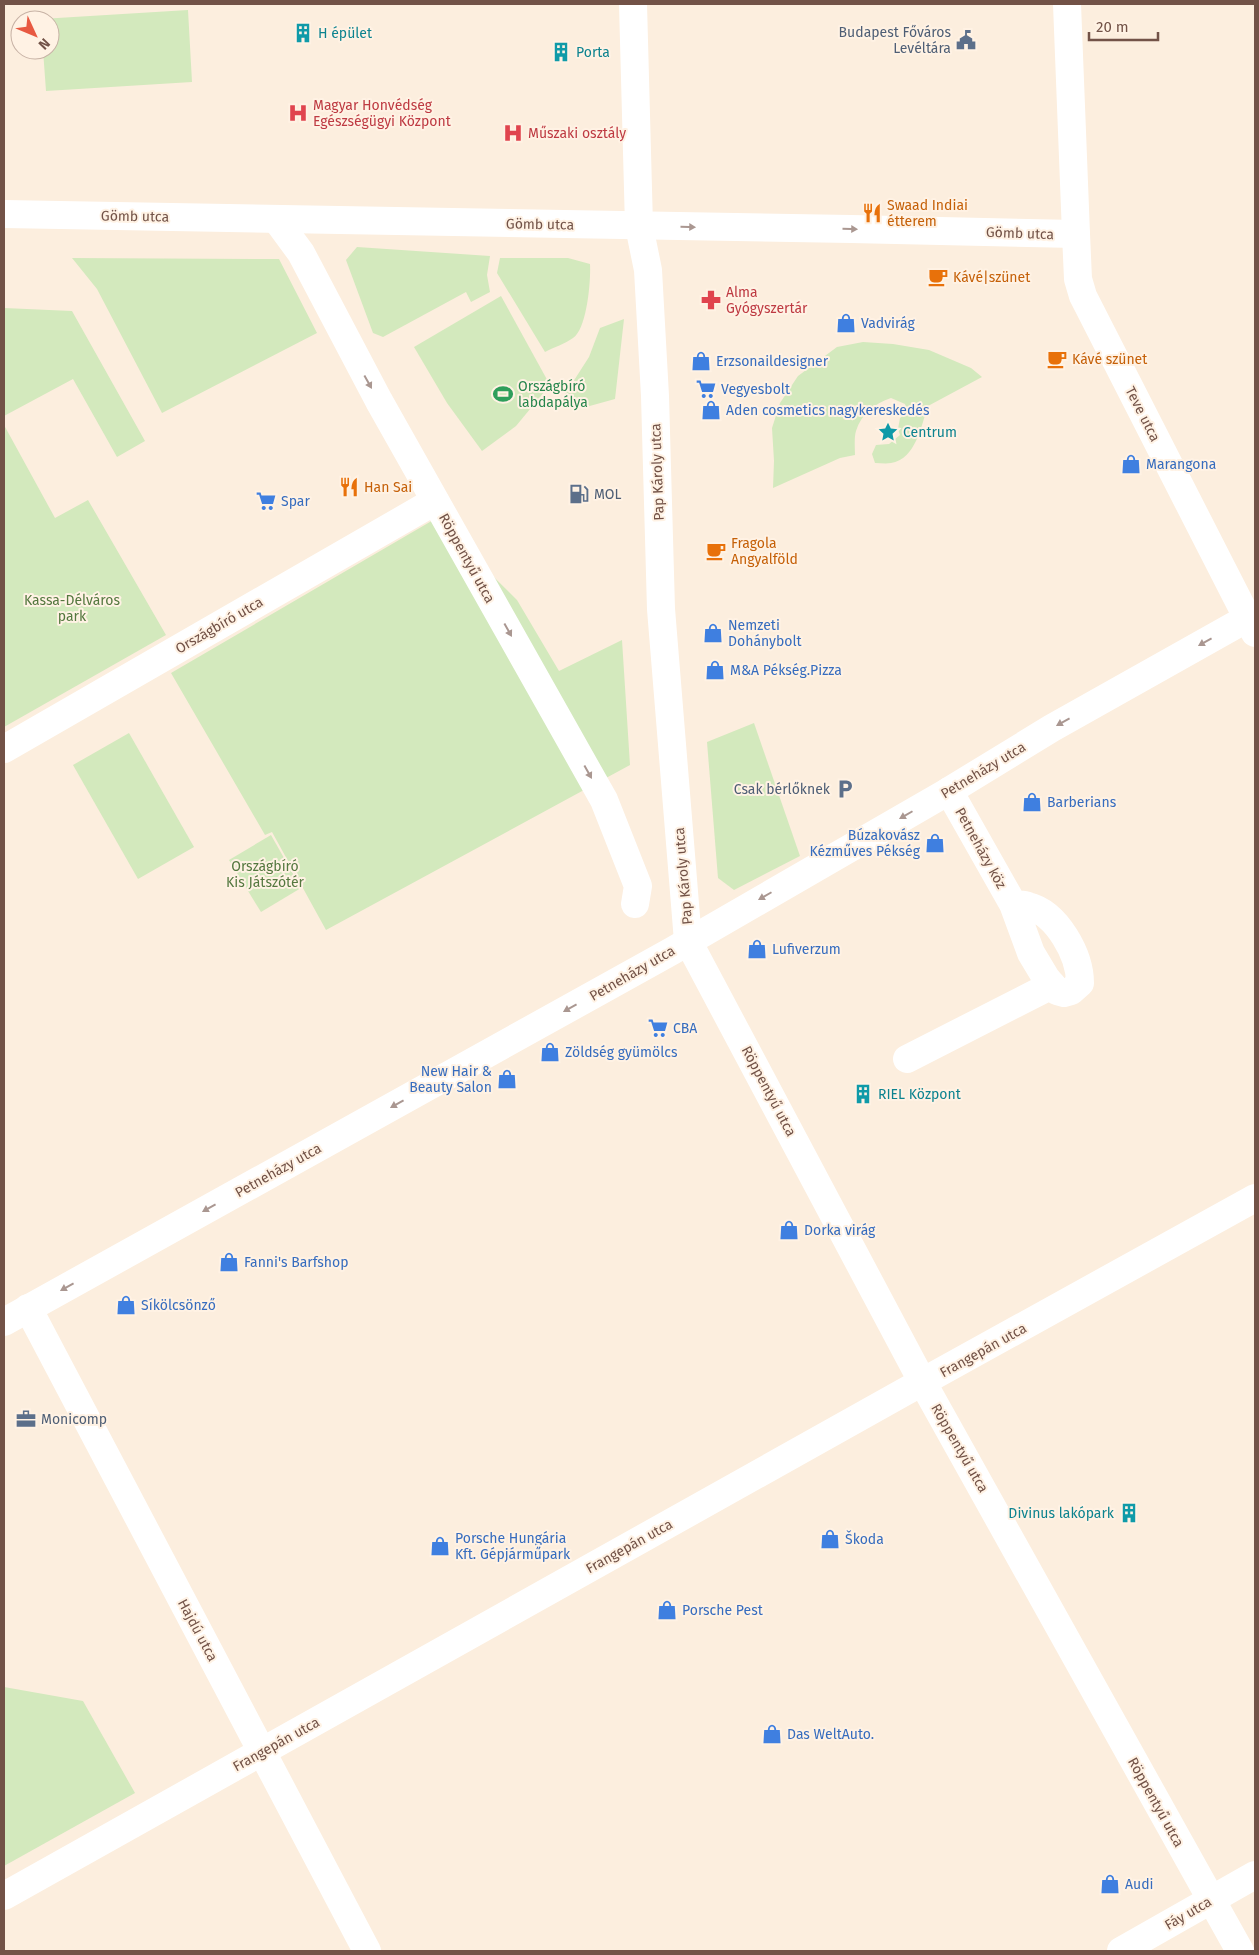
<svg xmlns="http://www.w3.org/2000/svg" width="1259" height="1955" viewBox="0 0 1259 1955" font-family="'Fira Sans',sans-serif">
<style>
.green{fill:#d3e9bd}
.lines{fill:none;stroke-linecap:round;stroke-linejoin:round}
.minor{stroke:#fff;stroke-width:28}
.oneway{fill:#aa9791}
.labels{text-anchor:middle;stroke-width:4;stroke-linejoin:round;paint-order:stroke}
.service-label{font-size:14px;fill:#4e5e75;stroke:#fff2e4;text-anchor:end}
.culture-label{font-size:14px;fill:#0d838f;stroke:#fff2e4;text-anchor:start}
.health-label{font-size:14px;fill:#be3a42;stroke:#fff2e4;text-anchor:start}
.food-label{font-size:14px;fill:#c56008;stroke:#fff2e4;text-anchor:start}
.street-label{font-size:14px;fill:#725247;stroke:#fff2e4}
.shop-label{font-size:14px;fill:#366cbe;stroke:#fff2e4;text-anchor:start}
.leisure-label{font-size:14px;fill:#27864d;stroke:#fff2e4;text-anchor:start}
.park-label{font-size:14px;fill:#54783f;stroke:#fff2e4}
</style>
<rect width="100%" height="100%" fill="#fceede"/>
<g class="green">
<polygon points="188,10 192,82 46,91 43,50 50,50 50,20 41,19"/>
<polygon points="357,247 490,256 487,275 490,292 471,302 466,292 383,337 373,333 346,260"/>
<polygon points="72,258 279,259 317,333 162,413 97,289"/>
<path d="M500,258H568L590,264C591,280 587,329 573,338C565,344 554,347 545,352L497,273Z"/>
<polygon points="501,296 550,385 516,426 482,451 447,403 414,347"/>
<polygon points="4,308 72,311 145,441 117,457 73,379 4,416"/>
<polygon points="624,319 615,399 586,407 564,396 589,357 600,328"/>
<path d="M863,342L893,344L929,350L971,368L982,377L928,406C921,426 916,459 891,463C886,464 880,463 875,463L872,454L876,445L889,444L900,435L898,429L900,418L907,412L905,404L891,398C875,403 861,414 856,431C854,437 855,448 855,455L840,458L773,488L774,461L772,428L780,403L798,376L837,347Z"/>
<polygon points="4,425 55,518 88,500 166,635 4,727"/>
<polygon points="435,519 517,600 559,671 622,640 630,765 326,930 272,832 265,835 171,673"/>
<polygon points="754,723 800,856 734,890 718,878 707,742"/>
<polygon points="129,733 194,847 138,879 73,765"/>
<polygon points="271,835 301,888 261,912 229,860"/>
<polygon points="4,1687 83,1701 135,1793 4,1866"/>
</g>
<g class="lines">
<g class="minor">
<polyline points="633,4 639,226 648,270 655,396 661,609 688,941 923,1383 1240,1951"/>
<polyline points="1067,4 1076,234 1078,279 1083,296 1255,633"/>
<polyline points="4,214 851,229 1076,234"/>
<polyline points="276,219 301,253 379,401 604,800 638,886 635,904"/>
<polyline points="4,749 435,501"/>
<path d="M949,791L1013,904L1031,953L1046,978L1057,991L1064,993L1071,991L1080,983C1080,955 1057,913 1028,906C1023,904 1018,905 1013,904"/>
<polyline points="907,1059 1052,985"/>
<polyline points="28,1308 367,1951"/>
<polyline points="4,1322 672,951 949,791 1052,728 1255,614"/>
<polyline points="4,1896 906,1391 1255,1198"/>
<polyline points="1121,1951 1255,1875"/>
</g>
</g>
<defs><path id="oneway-solid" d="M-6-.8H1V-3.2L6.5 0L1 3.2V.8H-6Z" transform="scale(1.25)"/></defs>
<g class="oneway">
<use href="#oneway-solid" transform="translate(688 227) rotate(1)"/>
<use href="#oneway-solid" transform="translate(850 229) rotate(1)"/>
<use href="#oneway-solid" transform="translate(368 382) rotate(61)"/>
<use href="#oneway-solid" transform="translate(508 630) rotate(61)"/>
<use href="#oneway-solid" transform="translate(1205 642) rotate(151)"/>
<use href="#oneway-solid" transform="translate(1063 722) rotate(151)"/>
<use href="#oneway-solid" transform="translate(588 772) rotate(61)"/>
<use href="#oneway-solid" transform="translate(906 815) rotate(150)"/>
<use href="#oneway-solid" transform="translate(765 896) rotate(150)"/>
<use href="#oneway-solid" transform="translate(570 1008) rotate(151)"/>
<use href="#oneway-solid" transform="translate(397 1104) rotate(151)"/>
<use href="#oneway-solid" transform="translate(209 1208) rotate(151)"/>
<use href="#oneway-solid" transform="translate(67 1287) rotate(151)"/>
</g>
<defs>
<symbol id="building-bare" viewBox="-9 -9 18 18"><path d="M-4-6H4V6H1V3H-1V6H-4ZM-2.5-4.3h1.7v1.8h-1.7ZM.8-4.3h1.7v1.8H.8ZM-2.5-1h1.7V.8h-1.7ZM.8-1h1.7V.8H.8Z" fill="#0f9aa8" stroke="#fff2e4" stroke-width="2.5" paint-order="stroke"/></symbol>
<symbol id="civic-bare" viewBox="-9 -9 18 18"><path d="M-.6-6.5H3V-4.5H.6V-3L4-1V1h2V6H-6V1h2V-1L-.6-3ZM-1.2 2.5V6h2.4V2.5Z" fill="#5c6f8a" stroke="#fff2e4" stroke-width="2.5" paint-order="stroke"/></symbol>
<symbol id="hospital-bare" viewBox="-9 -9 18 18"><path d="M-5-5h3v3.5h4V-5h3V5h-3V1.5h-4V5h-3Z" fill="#e0444e" stroke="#fff2e4" stroke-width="2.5" paint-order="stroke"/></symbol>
<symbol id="restaurant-bare" viewBox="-9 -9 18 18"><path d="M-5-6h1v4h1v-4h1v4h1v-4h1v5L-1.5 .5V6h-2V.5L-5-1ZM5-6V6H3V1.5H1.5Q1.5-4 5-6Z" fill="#e8710a" stroke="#fff2e4" stroke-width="2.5" paint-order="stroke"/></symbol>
<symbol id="cafe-bare" viewBox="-9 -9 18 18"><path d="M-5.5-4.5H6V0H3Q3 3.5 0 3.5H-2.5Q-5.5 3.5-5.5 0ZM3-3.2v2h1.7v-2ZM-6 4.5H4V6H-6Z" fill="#e8710a" stroke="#fff2e4" stroke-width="2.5" paint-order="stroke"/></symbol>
<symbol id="pharmacy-bare" viewBox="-9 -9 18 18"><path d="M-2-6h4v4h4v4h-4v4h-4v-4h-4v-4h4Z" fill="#e0444e" stroke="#fff2e4" stroke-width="2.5" paint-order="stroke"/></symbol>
<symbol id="shop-bare" viewBox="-9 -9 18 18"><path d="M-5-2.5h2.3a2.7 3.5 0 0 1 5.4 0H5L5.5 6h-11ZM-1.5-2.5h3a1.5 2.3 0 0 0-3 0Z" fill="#3f7fe0" stroke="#fff2e4" stroke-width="2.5" paint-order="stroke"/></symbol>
<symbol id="supermarket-bare" viewBox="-9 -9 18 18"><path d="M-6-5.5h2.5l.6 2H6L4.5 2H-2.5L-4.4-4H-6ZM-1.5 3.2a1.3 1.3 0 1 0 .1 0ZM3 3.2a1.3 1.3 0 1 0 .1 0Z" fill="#3f7fe0" stroke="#fff2e4" stroke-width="2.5" paint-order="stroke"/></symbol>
<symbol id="stadium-bare" viewBox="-9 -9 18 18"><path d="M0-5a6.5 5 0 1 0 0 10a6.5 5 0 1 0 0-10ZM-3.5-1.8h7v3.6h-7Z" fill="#2e9e5b" stroke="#fff2e4" stroke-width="2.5" paint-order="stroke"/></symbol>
<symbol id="sight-bare" viewBox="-9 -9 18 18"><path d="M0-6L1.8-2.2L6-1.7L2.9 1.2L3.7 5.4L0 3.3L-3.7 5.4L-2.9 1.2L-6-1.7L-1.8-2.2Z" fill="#0f9aa8" stroke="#fff2e4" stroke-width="2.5" paint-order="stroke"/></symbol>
<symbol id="fuel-bare" viewBox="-9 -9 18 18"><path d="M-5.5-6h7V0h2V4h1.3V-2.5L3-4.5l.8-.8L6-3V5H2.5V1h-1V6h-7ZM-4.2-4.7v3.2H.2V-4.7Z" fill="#5c6f8a" stroke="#fff2e4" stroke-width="2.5" paint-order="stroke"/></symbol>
<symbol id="parking-bare" viewBox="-9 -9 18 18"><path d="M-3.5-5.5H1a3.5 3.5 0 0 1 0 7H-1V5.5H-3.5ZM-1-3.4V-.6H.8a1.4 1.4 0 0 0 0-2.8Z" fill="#5c6f8a" stroke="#fff2e4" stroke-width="2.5" paint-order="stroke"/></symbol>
<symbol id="office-bare" viewBox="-9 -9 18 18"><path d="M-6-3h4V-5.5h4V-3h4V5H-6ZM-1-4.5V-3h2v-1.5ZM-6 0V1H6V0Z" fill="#5c6f8a" stroke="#fff2e4" stroke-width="2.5" paint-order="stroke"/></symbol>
</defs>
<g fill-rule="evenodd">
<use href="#building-bare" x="289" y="19" width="28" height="28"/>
<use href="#civic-bare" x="952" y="26" width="28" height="28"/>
<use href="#building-bare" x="547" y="38" width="28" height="28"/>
<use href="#hospital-bare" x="284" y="99" width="28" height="28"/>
<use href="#hospital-bare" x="499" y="119" width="28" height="28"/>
<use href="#restaurant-bare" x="858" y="199" width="28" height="28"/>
<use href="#cafe-bare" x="924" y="263" width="28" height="28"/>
<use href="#pharmacy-bare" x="697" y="286" width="28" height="28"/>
<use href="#shop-bare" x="832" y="309" width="28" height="28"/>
<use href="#cafe-bare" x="1043" y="345" width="28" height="28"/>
<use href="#shop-bare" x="687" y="347" width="28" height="28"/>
<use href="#supermarket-bare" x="692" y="375" width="28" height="28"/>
<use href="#stadium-bare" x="489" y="380" width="28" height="28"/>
<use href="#shop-bare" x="697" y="396" width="28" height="28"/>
<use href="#sight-bare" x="874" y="418" width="28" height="28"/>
<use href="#shop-bare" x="1117" y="450" width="28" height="28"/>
<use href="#restaurant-bare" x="335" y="473" width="28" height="28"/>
<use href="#fuel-bare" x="565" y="480" width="28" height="28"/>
<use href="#supermarket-bare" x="252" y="487" width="28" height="28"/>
<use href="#cafe-bare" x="702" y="537" width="28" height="28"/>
<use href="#shop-bare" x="699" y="619" width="28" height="28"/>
<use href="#shop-bare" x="701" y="656" width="28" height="28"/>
<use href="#parking-bare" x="831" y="775" width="28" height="28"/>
<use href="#shop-bare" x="1018" y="788" width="28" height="28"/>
<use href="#shop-bare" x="921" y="829" width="28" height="28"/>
<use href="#shop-bare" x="743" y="935" width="28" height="28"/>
<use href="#supermarket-bare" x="644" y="1014" width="28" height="28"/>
<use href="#shop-bare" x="536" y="1038" width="28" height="28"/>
<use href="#shop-bare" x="493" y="1065" width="28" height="28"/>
<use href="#building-bare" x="849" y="1080" width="28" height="28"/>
<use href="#shop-bare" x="775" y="1216" width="28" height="28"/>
<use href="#shop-bare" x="215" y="1248" width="28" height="28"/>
<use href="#shop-bare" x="112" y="1291" width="28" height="28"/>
<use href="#office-bare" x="12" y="1405" width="28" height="28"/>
<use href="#building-bare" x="1115" y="1499" width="28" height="28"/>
<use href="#shop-bare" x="816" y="1525" width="28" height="28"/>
<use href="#shop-bare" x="426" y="1532" width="28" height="28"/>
<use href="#shop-bare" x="653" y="1596" width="28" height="28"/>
<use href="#shop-bare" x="758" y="1720" width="28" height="28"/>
<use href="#shop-bare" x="1096" y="1870" width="28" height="28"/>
</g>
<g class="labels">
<g class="service-label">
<text x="951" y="37">Budapest Főváros<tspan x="951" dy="16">Levéltára</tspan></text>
<text x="594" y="499" text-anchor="start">MOL</text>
<text x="830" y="794">Csak bérlőknek</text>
<text x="41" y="1424" text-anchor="start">Monicomp</text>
</g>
<g class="culture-label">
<text x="318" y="38">H épület</text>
<text x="576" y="57">Porta</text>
<text x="903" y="437">Centrum</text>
<text x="878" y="1099">RIEL Központ</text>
<text x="1114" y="1518" text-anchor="end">Divinus lakópark</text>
</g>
<g class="health-label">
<text x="313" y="110">Magyar Honvédség<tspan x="313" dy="16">Egészségügyi Központ</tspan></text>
<text x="528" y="138">Műszaki osztály</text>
<text x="726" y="297">Alma<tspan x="726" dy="16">Gyógyszertár</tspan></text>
</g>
<g class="food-label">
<text x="887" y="210">Swaad Indiai<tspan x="887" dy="16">étterem</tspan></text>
<text x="953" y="282">Kávé|szünet</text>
<text x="1072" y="364">Kávé szünet</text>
<text x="364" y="492">Han Sai</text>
<text x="731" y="548">Fragola<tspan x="731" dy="16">Angyalföld</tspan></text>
</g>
<g class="street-label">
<text transform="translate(135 216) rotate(1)" y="5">Gömb utca</text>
<text transform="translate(540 224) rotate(1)" y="5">Gömb utca</text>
<text transform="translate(1020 233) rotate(2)" y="5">Gömb utca</text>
<text transform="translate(1143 414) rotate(63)" y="5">Teve utca</text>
<text transform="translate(657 472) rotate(-92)" y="5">Pap Károly utca</text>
<text transform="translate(467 558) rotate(61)" y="5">Röppentyű utca</text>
<text transform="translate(219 625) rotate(-30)" y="5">Országbíró utca</text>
<text transform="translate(983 770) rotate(-31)" y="5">Petneházy utca</text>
<text transform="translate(981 848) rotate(61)" y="5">Petneházy köz</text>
<text transform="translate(683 876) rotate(-95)" y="5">Pap Károly utca</text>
<text transform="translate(632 973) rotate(-30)" y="5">Petneházy utca</text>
<text transform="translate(769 1091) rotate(62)" y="5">Röppentyű utca</text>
<text transform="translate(278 1170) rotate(-29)" y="5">Petneházy utca</text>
<text transform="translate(983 1350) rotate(-29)" y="5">Frangepán utca</text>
<text transform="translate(960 1448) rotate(60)" y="5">Röppentyű utca</text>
<text transform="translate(629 1546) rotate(-29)" y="5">Frangepán utca</text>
<text transform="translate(198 1630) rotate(62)" y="5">Hajdú utca</text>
<text transform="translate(276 1744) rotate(-29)" y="5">Frangepán utca</text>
<text transform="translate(1156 1802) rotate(61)" y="5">Röppentyű utca</text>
<text transform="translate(1188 1913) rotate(-30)" y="5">Fáy utca</text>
</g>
<g class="shop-label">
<text x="861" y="328">Vadvirág</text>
<text x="716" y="366">Erzsonaildesigner</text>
<text x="721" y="394">Vegyesbolt</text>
<text x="726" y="415">Aden cosmetics nagykereskedés</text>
<text x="1146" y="469">Marangona</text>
<text x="281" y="506">Spar</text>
<text x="728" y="630">Nemzeti<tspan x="728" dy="16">Dohánybolt</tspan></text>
<text x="730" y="675">M&amp;A Pékség.Pizza</text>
<text x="1047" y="807">Barberians</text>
<text x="920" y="840" text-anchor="end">Búzakovász<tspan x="920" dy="16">Kézműves Pékség</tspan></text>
<text x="772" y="954">Lufiverzum</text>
<text x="673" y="1033">CBA</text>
<text x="565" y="1057">Zöldség gyümölcs</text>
<text x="492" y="1076" text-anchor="end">New Hair &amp;<tspan x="492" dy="16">Beauty Salon</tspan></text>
<text x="804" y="1235">Dorka virág</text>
<text x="244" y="1267">Fanni's Barfshop</text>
<text x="141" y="1310">Síkölcsönző</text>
<text x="455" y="1543">Porsche Hungária<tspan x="455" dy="16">Kft. Gépjárműpark</tspan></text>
<text x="845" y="1544">Škoda</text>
<text x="682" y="1615">Porsche Pest</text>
<text x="787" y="1739">Das WeltAuto.</text>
<text x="1125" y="1889">Audi</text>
</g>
<g class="leisure-label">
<text x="518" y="391">Országbíró<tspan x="518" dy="16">labdapálya</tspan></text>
</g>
<g class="park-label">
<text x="72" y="605">Kassa-Délváros<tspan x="72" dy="16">park</tspan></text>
<text x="265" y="871">Országbíró<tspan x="265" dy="16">Kis Játszótér</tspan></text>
</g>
</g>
<rect width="1259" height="1955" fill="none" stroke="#725247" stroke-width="10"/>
<g transform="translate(35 35) rotate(134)"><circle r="24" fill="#fff2e4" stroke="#c7b2a5"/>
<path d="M0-4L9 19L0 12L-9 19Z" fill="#e85941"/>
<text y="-8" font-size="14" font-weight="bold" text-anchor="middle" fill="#725247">N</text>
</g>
<path d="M1089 32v8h69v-8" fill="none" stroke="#725247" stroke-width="2.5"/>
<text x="1096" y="32" font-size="15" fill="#725247" stroke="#fff2e4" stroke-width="4" paint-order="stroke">20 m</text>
</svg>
